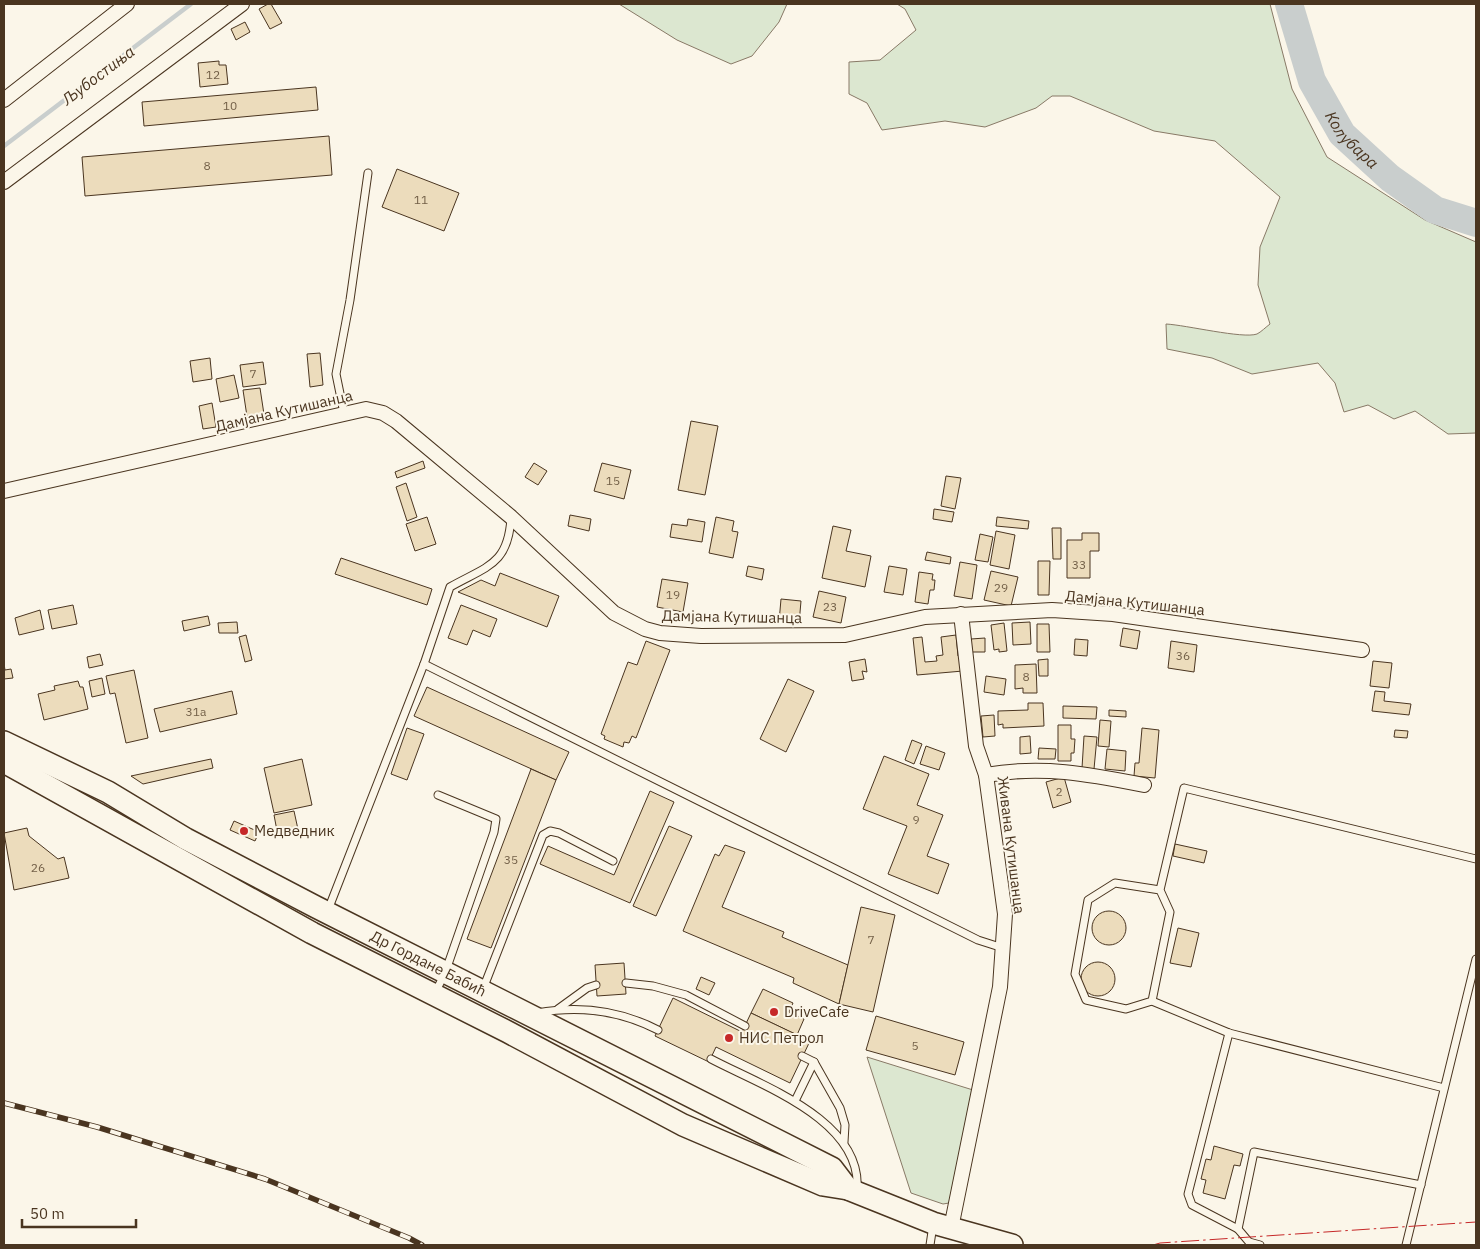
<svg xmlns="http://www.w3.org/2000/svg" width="1480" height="1249" viewBox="0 0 1480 1249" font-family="'IBM Plex Sans',sans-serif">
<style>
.green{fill:#dce7d0;stroke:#887966}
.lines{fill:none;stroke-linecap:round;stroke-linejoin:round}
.stream{stroke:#c9cecd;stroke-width:4.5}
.river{stroke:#c9cecd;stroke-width:28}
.building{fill:#ecdcbc;stroke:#4a3520}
.service-casing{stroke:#4a3520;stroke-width:9}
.minor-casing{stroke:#4a3520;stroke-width:16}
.primary-casing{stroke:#4a3520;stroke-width:24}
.service{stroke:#fbf6e9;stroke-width:7}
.minor{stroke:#fbf6e9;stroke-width:14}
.primary{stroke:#fbf6e9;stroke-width:21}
.rail-casing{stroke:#4a3520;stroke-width:5.5}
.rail{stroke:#fbf6e9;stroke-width:4;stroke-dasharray:11;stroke-linecap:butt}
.power{stroke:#c62828;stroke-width:1;stroke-dasharray:18 4 2.5 4;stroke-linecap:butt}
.poi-dot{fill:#c62828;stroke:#fbf6e9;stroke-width:2}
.labels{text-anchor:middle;stroke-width:4;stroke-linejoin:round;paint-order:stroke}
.number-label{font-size:12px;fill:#725f47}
.street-label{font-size:15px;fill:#4a3520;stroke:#fbf6e9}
.poi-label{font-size:15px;fill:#4a3520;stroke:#fbf6e9;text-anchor:start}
.water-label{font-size:16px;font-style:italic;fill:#4a3520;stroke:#fbf6e9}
</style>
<rect width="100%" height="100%" fill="#fbf6e9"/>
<g class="green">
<polygon points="619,4 787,4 779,22 752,56 731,64 677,40"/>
<path d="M897,4H1270L1292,89L1327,157L1425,220L1476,242V433L1448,434L1415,411L1394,419L1368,405L1344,412L1335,383L1318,363L1252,374L1212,358L1167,349L1166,324C1186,325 1243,339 1257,334C1261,332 1266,327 1270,324L1258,285L1260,247L1280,197L1215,141L1154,131L1070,96H1052L1036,108L985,127L945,121L882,130L867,103L849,94V62L880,60L916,30L905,9Z"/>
<polygon points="867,1057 973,1090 956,1191 949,1203 943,1204 911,1193"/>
</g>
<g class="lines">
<polyline class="stream" points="4,146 191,4"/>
<path class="river" id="s1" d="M1289,4L1312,81L1342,134L1390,178L1435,210L1476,223"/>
</g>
<g class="building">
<polygon points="268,4 271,4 282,23 270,29 259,9"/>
<polygon points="245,22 250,32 236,40 231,29"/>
<polygon points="219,61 219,65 226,65 228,84 200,87 198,63"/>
<polygon points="316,87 318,110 144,126 142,102"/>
<polygon points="329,136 332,175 85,196 82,157"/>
<polygon points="397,169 459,193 444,231 382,207"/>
<polygon points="320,353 323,385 310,387 307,354"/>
<polygon points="210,358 212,379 193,382 190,361"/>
<polygon points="263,362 266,384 243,387 240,365"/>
<polygon points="234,375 239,398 220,402 216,379"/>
<polygon points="260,388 265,421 248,423 243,390"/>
<polygon points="212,403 216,427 203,429 199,406"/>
<polygon points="691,421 718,426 705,495 678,490"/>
<polygon points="423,461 425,468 397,478 395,472"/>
<polygon points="534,463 547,471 538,485 525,477"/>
<polygon points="602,463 631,470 624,499 594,491"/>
<polygon points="946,476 961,478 955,509 941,506"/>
<polygon points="406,483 417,517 407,521 396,487"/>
<polygon points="934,509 954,512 952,522 933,519"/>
<polygon points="570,515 591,519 589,531 568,526"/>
<polygon points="427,517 436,544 415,551 406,524"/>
<polygon points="716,517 734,521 732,531 738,532 733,558 709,553"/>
<polygon points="997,517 1029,521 1028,529 996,526"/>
<polygon points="688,519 705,522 702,542 670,537 672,524 687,526"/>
<polygon points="833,526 851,530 846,551 871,556 865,587 822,578"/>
<polygon points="1052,528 1061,528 1061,559 1053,559"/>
<polygon points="996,531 1015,535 1009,569 990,565"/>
<polygon points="1082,533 1099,533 1099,551 1090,551 1090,578 1067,578 1067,540 1082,540"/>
<polygon points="980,534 993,537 988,562 975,560"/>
<polygon points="927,552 951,557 950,564 925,560"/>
<polygon points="341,558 432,589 427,605 335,574"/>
<polygon points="1038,561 1050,561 1049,595 1038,595"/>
<polygon points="960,562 977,565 972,599 954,596"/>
<polygon points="748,566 764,569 762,580 746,576"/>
<polygon points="889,566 907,569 903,595 884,592"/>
<polygon points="991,571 1018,577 1011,606 984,600"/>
<polygon points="919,572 933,574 932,580 935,580 934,590 930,590 928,604 915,602"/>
<polygon points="500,573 559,596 547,627 458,592 481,580 495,586"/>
<polygon points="662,579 688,583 683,612 657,607"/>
<polygon points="819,591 846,597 841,623 813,617"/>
<polygon points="781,599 801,601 799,624 779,622"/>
<polygon points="73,605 77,624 52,629 48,610"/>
<polygon points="461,605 497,619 490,637 473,630 467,645 448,638"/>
<polygon points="40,610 44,629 19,635 15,618"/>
<polygon points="208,616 210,625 184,631 182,621"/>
<polygon points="237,622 238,633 219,633 218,623"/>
<polygon points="1030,622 1031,644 1013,645 1012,623"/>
<polygon points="1004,623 1007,651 999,652 999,649 994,650 991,625"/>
<polygon points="1037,624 1049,624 1050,652 1037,652"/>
<polygon points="1123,628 1140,631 1137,649 1120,646"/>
<polygon points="246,635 252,660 245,662 239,637"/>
<polygon points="956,635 958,656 962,656 963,671 917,675 913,638 922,637 925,662 937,661 936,656 943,655 941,637"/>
<polygon points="985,638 985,652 972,652 971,639"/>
<polygon points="1075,639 1088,640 1087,656 1074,655"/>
<polygon points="646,641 670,650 636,738 632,736 629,743 624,742 623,747 604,739 605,736 601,734 628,662 637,665"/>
<polygon points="1171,641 1197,645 1194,672 1168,668"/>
<polygon points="100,654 103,665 89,668 87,657"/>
<polygon points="865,659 867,672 862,671 864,679 852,681 849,662"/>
<polygon points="1048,659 1048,676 1039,676 1038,660"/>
<polygon points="1373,661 1392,663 1389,688 1370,686"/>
<polygon points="4,664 5,670 11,669 13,678 4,679"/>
<polygon points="1036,664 1037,693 1023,693 1023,688 1015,689 1015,665"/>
<polygon points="134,670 148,738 126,743 115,693 110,694 106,676"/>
<polygon points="986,676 1006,679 1004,695 984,692"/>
<polygon points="102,678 105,694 92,697 89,681"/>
<polygon points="788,679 814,691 786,752 760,739"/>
<polygon points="78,681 80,687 83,687 88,709 44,720 38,694 55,690 54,686"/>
<polygon points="427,687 569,752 556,780 414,716"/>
<polygon points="232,691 237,714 160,732 154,709"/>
<polygon points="1375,691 1385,692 1384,701 1411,704 1409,715 1372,711"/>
<polygon points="1028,703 1043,703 1044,726 1003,728 1003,724 998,725 998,711 1028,710"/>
<polygon points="1063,706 1097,707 1096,719 1063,718"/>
<polygon points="1109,710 1126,711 1126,717 1109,716"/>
<polygon points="994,715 995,736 983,737 981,716"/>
<polygon points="1100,720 1111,721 1109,747 1098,746"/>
<polygon points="1058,725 1071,725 1071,739 1075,739 1074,753 1071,753 1071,761 1058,761"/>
<polygon points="407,728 424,734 407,780 391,774"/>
<polygon points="1142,728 1159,730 1155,778 1134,776 1135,763 1139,763"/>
<polygon points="1395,730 1408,731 1407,738 1394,737"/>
<polygon points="1030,736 1031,753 1020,754 1020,737"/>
<polygon points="1084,736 1097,737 1094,769 1082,768"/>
<polygon points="912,740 922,744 914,764 905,760"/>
<polygon points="926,746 945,753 939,770 920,764"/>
<polygon points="1039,748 1056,749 1055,759 1038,759"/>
<polygon points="1107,749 1126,751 1125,771 1105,769"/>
<polygon points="884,756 929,774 917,805 943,815 927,856 949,864 938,894 888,874 907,826 863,809"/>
<polygon points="211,759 213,768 143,784 131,776"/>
<polygon points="302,759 312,805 274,813 264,768"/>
<polygon points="531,769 556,780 491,948 467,939"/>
<polygon points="1064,777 1071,802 1053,808 1046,782"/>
<polygon points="650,791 674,802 630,903 540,864 548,846 614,875"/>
<polygon points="294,811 299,834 278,836 274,815"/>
<polygon points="234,821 259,832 255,841 230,830"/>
<polygon points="669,826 692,836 656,916 633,906"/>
<polygon points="27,828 29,836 58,859 64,857 69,878 14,890 4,833"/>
<polygon points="1175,844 1207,851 1204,863 1173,856"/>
<polygon points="725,845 745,852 722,907 784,932 782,937 848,965 839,1004 793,983 794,978 683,931 715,854 719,856"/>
<polygon points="861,907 895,915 873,1012 839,1004"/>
<circle cx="1109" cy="928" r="17"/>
<polygon points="1178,928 1199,933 1191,967 1170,963"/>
<circle cx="1098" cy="979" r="17"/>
<polygon points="624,963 626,994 597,996 595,965"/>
<polygon points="701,977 715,983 709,995 696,989"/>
<polygon points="763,989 793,1003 789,1012 804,1019 797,1035 751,1013"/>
<polygon points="673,998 742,1032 751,1013 810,1041 790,1083 716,1047 709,1062 655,1036"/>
<polygon points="876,1016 964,1042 955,1075 866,1050"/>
<polygon points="1214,1146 1243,1154 1240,1166 1234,1165 1225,1199 1203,1193 1206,1180 1201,1179 1206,1159 1211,1160"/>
</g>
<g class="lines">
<defs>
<g id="service">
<polyline points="344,413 336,374 350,300 368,173"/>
<path d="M424,664L450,587C487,566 508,565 511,518"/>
<polyline points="1160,890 1170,912 1152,1001 1126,1009 1086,1000 1075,974 1088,900 1115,883 1160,890 1184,788 1476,859"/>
<polyline points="328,910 424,664 978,940 1003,948"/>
<polyline points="626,983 653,986 686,995 745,1026"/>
<polyline points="483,989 543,835 550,831 559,833 613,861"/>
<polyline points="435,993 445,973 494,832 496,819 438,795"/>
<polyline points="1152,1001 1229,1033 1444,1088"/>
<polyline points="558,1009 587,988 596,985"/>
<path d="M537,1013C580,1005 619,1010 658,1030"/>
<polyline points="1229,1033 1188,1194 1192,1205 1238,1229"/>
<polyline points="802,1056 814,1062 840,1108 845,1125 844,1142"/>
<path d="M711,1059C760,1085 863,1120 857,1190"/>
<polyline points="795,1101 814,1062"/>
<polyline points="930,1245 933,1225"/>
<polyline points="1260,1245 1249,1242 1238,1229 1254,1152 1421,1185"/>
<polyline points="1406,1245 1476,959"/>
</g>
<g id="minor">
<polyline points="4,100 127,4"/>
<polyline points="4,182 242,4"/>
<polyline points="4,491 366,409 383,413 396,421 511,517 614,613 645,629 660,633 701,636 845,635 925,617 1052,610 1113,614 1362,650"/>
<path d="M986,775C1042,765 1088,774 1144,785"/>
<polyline points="951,1228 1000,987 1005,914 986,775 976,746 961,614"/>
</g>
<g id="primary">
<path id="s2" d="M4,742L108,792L186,839L316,907L832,1168L848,1189"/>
<polyline points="4,762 312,933 508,1032 683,1125 823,1185 848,1189 933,1223 1012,1245"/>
</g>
</defs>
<use href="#service" class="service-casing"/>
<use href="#minor" class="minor-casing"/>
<use href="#primary" class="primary-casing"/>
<use href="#service" class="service"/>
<use href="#minor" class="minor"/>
<use href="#primary" class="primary"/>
<defs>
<polyline id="rail" points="4,1103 97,1127 265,1179 409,1238 422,1245"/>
</defs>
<use href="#rail" class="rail-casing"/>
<use href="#rail" class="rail"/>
<polyline class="power" points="1153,1245 1160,1243 1476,1222"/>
</g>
<g class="poi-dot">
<circle cx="244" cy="831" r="5"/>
<circle cx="774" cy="1012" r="5"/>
<circle cx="729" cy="1038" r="5"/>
</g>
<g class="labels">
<g class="number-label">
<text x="213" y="79">12</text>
<text x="230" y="110">10</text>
<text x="207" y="170">8</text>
<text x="421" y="204">11</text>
<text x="253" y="378">7</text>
<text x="613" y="485">15</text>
<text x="1079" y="569">33</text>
<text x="1001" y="592">29</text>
<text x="673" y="599">19</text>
<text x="830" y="611">23</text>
<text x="1183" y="660">36</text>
<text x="1026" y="681">8</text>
<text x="196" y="716">31a</text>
<text x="1059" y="796">2</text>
<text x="916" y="824">9</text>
<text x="511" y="864">35</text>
<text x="38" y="872">26</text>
<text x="871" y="944">7</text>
<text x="915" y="1050">5</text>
</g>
<g class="street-label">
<text transform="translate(284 411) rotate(-13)" y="5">Дамјана Кутишанца</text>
<text transform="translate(1135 603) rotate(6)" y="5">Дамјана Кутишанца</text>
<text transform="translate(732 617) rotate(1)" y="5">Дамјана Кутишанца</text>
<text transform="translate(1011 845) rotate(83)" y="5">Живана Кутишанца</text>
<text dy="5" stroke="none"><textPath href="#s2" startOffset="479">Др Гордане Бабић</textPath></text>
</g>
<g class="poi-label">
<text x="254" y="836">Медведник</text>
<text x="784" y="1017">DriveCafe</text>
<text x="739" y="1043">НИС Петрол</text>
</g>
<g class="water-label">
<text transform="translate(98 75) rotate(-37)" y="6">Љубостиња</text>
<text dy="6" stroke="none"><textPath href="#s1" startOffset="152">Колубара</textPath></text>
</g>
</g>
<rect width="1480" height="1249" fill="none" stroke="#4a3520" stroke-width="10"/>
<path d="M22 1219v8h114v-8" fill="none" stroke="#4a3520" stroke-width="2.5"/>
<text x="30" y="1219" font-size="15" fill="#4a3520" stroke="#fbf6e9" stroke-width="4" paint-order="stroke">50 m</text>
</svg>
